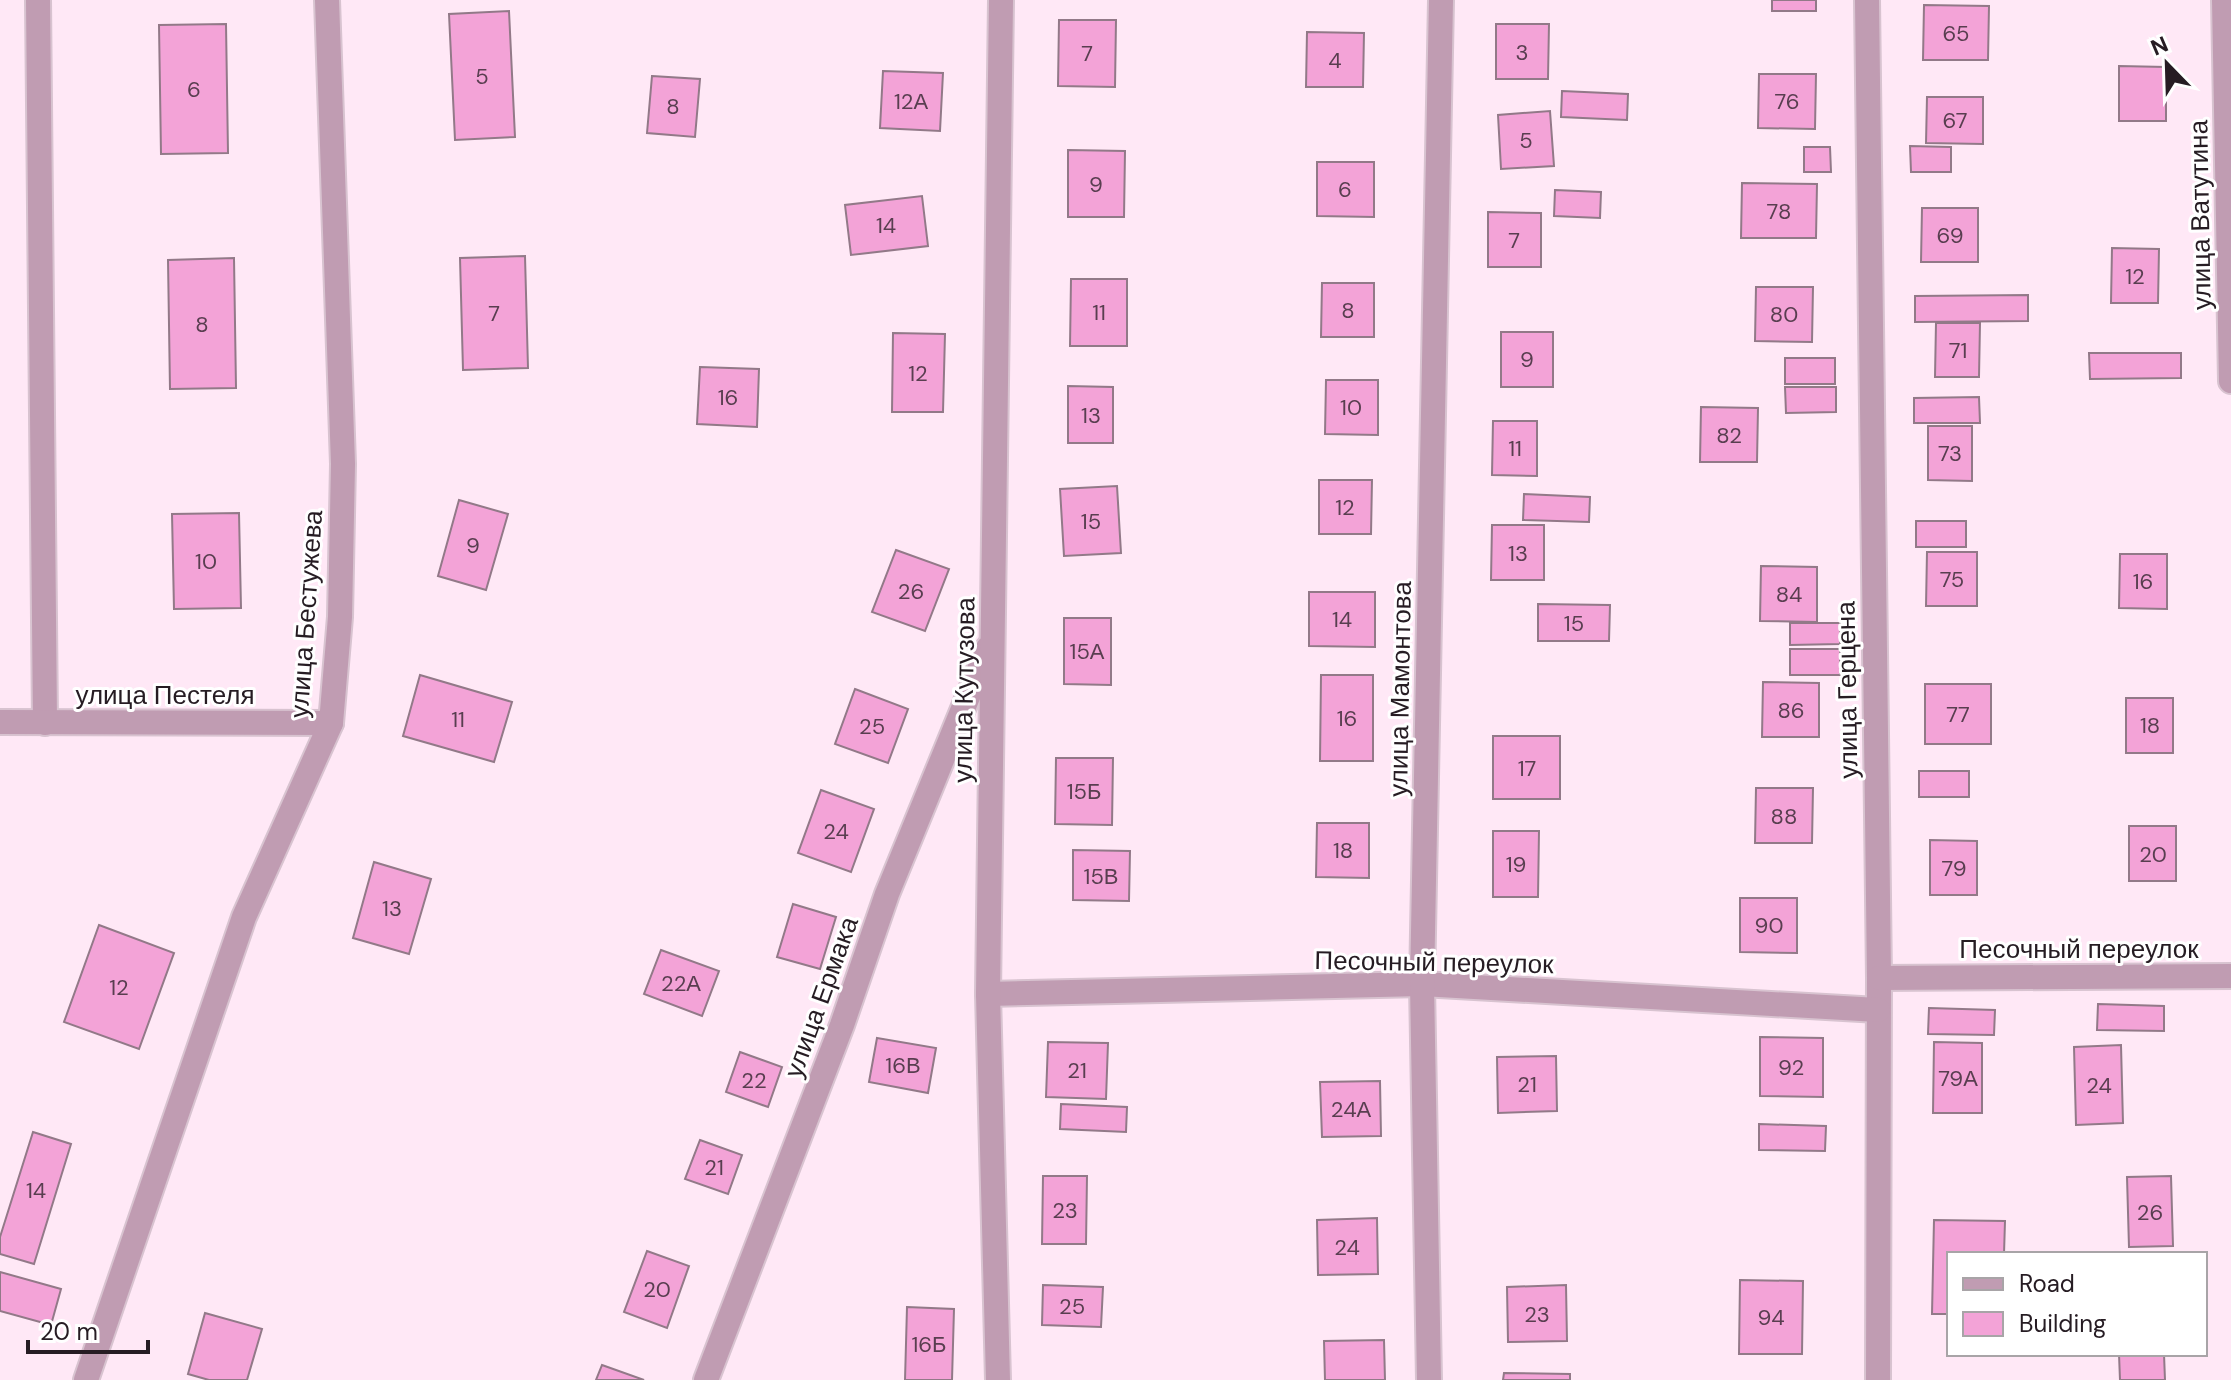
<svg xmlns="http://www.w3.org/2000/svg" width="2231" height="1380" viewBox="0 0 2231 1380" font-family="'DM Sans',sans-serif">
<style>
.building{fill:#f3a3d7;stroke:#927988;stroke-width:2}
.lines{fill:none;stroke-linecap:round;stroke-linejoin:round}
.minor-casing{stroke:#d8c3d0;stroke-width:28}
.minor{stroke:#c09cb2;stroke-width:24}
.labels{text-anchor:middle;stroke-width:6;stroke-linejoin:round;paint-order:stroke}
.number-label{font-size:22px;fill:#593e50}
.street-label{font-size:26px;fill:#261c23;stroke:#fff}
</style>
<rect width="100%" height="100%" fill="#ffe8f6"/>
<g class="building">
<rect x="1772" y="0" width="44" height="11"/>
<polygon points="1924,5 1989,6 1988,60 1923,60"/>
<polygon points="509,11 515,137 455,140 449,14"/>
<polygon points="1059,20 1116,20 1115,87 1058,86"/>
<polygon points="226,24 228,153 161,154 159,25"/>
<polygon points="1496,24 1549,24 1548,79 1496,79"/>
<polygon points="1307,32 1364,33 1363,87 1306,87"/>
<polygon points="2119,66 2166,67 2166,121 2119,121"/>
<polygon points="883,71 943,73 940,131 880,128"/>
<polygon points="1759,74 1816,74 1815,129 1758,128"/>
<polygon points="652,76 700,79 695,137 647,133"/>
<polygon points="1562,91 1628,94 1627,120 1561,117"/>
<polygon points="1927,97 1983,97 1983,144 1926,143"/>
<polygon points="1550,111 1554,166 1501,169 1498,115"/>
<polygon points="1910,146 1951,147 1951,172 1911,172"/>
<polygon points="1804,147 1830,147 1831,172 1804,172"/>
<polygon points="1068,150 1125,151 1124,217 1068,217"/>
<polygon points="1317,162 1374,162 1374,217 1317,216"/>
<polygon points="1742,183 1817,184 1816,238 1741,238"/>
<polygon points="1555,190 1601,192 1600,218 1554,216"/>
<polygon points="922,196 928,246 851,255 845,205"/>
<polygon points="1922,208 1978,208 1978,262 1921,262"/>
<polygon points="1488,212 1541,213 1541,267 1488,267"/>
<polygon points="2112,248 2159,249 2158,303 2111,303"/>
<polygon points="525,256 528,368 463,370 460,258"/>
<polygon points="234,258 236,388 170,389 168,260"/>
<polygon points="1071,279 1127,279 1127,346 1070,346"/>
<polygon points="1322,283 1374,283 1374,337 1321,337"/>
<polygon points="1756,287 1813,287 1812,342 1755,341"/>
<polygon points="2028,295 2028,321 1915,322 1915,296"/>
<polygon points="1936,323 1980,323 1979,377 1935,377"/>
<rect x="1501" y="332" width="52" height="55"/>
<polygon points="893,333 945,334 943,412 892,412"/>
<polygon points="2089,353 2181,353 2181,378 2090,379"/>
<rect x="1785" y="358" width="50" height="26"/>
<polygon points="700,367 759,369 757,427 697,424"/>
<polygon points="1326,380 1378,380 1378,435 1325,434"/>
<polygon points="1068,386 1113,387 1113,443 1068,443"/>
<polygon points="1785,387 1836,387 1836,412 1786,413"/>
<polygon points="1979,397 1980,423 1914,423 1914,398"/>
<polygon points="1701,407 1758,408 1757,462 1700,462"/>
<polygon points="1493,421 1537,421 1537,476 1492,475"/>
<polygon points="1928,426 1972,426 1972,481 1928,480"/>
<polygon points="1319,480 1372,480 1371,534 1319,534"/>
<polygon points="1117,486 1121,553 1064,556 1060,489"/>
<polygon points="1524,494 1590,497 1589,522 1523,520"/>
<polygon points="459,500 508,514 486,590 438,576"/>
<polygon points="239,513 241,608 174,609 172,514"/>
<rect x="1916" y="521" width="50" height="26"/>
<polygon points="1492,525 1544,525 1544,580 1491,580"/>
<polygon points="896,550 949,569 925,631 872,612"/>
<polygon points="1927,552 1977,552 1977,606 1926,606"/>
<polygon points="2120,554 2167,554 2167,609 2119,608"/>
<polygon points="1761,566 1817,567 1817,622 1760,621"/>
<polygon points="1309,592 1375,592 1375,647 1309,646"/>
<polygon points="1538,604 1610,605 1609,641 1538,641"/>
<polygon points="1064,618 1111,618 1111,685 1064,684"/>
<polygon points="1790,623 1840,623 1840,644 1790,645"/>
<rect x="1790" y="649" width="50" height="26"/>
<polygon points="420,675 512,702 494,762 403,736"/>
<polygon points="1321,675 1373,675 1373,761 1320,761"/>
<polygon points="1763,682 1819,683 1819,737 1762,737"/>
<rect x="1925" y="684" width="66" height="60"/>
<polygon points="855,689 908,709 888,763 835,744"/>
<rect x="2126" y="698" width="47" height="55"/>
<rect x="1493" y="736" width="67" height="63"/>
<polygon points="1056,758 1113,758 1112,825 1055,824"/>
<rect x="1919" y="771" width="50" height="26"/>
<polygon points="1756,788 1813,788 1812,843 1755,843"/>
<polygon points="821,790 874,809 851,872 798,853"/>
<polygon points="1317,823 1369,823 1369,878 1316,877"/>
<rect x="2129" y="826" width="47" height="55"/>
<polygon points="1493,831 1539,831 1538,897 1493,897"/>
<polygon points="1930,840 1977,841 1977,895 1930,895"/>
<polygon points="1073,850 1130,851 1129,901 1073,900"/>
<polygon points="374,862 431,879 409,954 353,938"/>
<polygon points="1740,898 1797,898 1797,953 1740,952"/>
<polygon points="793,904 836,917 820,969 777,957"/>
<polygon points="99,925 174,953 139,1049 64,1022"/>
<polygon points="661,950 719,971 702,1016 644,994"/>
<polygon points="2098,1004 2164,1006 2164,1031 2097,1030"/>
<polygon points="1929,1008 1995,1010 1994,1035 1928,1034"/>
<polygon points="1760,1037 1823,1038 1823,1097 1760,1096"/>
<polygon points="877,1038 936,1048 928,1093 869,1082"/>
<polygon points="1048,1042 1108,1043 1106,1099 1046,1097"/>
<polygon points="1934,1042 1982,1043 1982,1113 1933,1113"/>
<polygon points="2121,1045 2123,1123 2076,1125 2074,1047"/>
<polygon points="740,1052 782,1067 768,1107 726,1092"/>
<polygon points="1556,1056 1557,1111 1498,1113 1497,1057"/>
<polygon points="1380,1081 1381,1136 1322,1137 1320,1082"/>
<polygon points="1061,1104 1127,1107 1126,1132 1060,1129"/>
<polygon points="1759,1124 1826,1126 1825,1151 1759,1150"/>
<polygon points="33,1132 71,1144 34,1264 0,1254 0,1237"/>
<polygon points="700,1140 742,1155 728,1194 685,1179"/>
<polygon points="1043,1176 1087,1176 1086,1244 1042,1244"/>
<polygon points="2171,1176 2173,1246 2129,1247 2127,1177"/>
<polygon points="1377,1218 1378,1274 1318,1275 1317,1220"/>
<polygon points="1934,1220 2005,1221 2004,1254 1949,1254 1949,1314 1932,1314"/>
<polygon points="647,1251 689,1266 667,1328 624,1312"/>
<polygon points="0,1272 61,1289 51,1325 0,1311"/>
<polygon points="1740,1280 1803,1281 1802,1354 1739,1354"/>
<polygon points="1043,1285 1103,1287 1101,1327 1042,1325"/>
<polygon points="1566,1285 1567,1341 1508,1342 1507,1287"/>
<polygon points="907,1307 954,1309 952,1380 905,1380"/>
<polygon points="205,1313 262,1329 247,1380 209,1380 188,1374"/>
<polygon points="1384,1340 1385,1380 1325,1380 1324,1341"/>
<polygon points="2119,1354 2164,1354 2165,1380 2120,1380"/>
<polygon points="602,1365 644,1380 596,1380"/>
<polygon points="1504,1373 1570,1374 1570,1380 1503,1380"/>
</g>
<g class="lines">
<defs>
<g id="minor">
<polyline points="38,0 45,723"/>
<polyline points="1867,0 1879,978 1878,1380"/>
<polyline points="2224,0 2231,381"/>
<polyline points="0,722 331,723"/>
<polyline points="1879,978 2231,976"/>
<polyline points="988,994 1422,984 1878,1010"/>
<polyline points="86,1380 244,917 331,723 340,617 343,464 327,0"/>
<polyline points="706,1380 842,1025 887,894 988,648"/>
<polyline points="998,1380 988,994 1001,0"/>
<polyline points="1429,1380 1422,984 1441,0"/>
</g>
</defs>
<use href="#minor" class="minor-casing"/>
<use href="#minor" class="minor"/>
</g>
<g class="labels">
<g class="number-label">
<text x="1956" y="41">65</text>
<text x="1522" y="60">3</text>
<text x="1087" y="61">7</text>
<text x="1335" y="68">4</text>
<text x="482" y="84">5</text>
<text x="194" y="97">6</text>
<text x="911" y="109">12А</text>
<text x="1787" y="109">76</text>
<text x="673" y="114">8</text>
<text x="1955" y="128">67</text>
<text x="1526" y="148">5</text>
<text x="1096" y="192">9</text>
<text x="1345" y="197">6</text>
<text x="1779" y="219">78</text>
<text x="886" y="233">14</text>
<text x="1950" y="243">69</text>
<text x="1514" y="248">7</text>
<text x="2135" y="284">12</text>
<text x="1348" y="318">8</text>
<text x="1099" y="320">11</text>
<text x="494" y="321">7</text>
<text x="1784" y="322">80</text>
<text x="202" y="332">8</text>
<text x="1958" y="358">71</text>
<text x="1527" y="367">9</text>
<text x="918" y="381">12</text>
<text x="728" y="405">16</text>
<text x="1351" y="415">10</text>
<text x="1091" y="423">13</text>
<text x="1729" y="443">82</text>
<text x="1515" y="456">11</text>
<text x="1950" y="461">73</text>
<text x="1345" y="515">12</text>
<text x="1091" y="529">15</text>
<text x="473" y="553">9</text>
<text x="1518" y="561">13</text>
<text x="206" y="569">10</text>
<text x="1952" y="587">75</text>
<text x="2143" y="589">16</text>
<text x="911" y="599">26</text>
<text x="1789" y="602">84</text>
<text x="1342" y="627">14</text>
<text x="1574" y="631">15</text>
<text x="1087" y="659">15А</text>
<text x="1791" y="718">86</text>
<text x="1958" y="722">77</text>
<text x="1347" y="726">16</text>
<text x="458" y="727">11</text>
<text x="2150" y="733">18</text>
<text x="872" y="734">25</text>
<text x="1527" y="776">17</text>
<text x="1084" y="799">15Б</text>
<text x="1784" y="824">88</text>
<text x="836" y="839">24</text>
<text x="1343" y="858">18</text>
<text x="2153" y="862">20</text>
<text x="1516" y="872">19</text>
<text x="1954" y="876">79</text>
<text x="1101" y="884">15В</text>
<text x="392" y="916">13</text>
<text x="1769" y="933">90</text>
<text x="681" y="991">22А</text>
<text x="119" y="995">12</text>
<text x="903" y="1073">16В</text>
<text x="1791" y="1075">92</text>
<text x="1077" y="1078">21</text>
<text x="1958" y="1086">79А</text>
<text x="754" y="1088">22</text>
<text x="1527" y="1092">21</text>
<text x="2099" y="1093">24</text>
<text x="1351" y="1117">24А</text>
<text x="714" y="1175">21</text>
<text x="36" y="1198">14</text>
<text x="1065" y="1218">23</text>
<text x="2150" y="1220">26</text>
<text x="1347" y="1255">24</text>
<text x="657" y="1297">20</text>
<text x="1072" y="1314">25</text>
<text x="1537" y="1322">23</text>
<text x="1771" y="1325">94</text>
<text x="929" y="1352">16Б</text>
</g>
<g class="street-label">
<text transform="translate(2200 215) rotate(-91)" y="9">улица Ватутина</text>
<text transform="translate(306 614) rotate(-86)" y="9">улица Бестужева</text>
<text transform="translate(1400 689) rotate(-89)" y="9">улица Мамонтова</text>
<text transform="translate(964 690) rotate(-89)" y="9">улица Кутузова</text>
<text transform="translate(1847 690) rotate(-91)" y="9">улица Герцена</text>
<text x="165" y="704">улица Пестеля</text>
<text x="2079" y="958">Песочный переулок</text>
<text transform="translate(1434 962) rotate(1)" y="9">Песочный переулок</text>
<text transform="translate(821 997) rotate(-70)" y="9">улица Ермака</text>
</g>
</g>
<rect x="1947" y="1252" width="260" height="104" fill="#ffffff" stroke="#a8a4a7" stroke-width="2"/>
<rect x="1963" y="1278" width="40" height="12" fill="#c09cb2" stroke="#a8a4a7" stroke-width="2"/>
<text x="2019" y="1292" font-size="24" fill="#261c23">Road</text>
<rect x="1963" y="1312" width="40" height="24" fill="#f3a3d7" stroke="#a8a4a7" stroke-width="2"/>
<text x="2019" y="1332" font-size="24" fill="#261c23">Building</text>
<g transform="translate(2167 64) rotate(337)" stroke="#ffffff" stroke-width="6" paint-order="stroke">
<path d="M0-6L14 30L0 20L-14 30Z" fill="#261c23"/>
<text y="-12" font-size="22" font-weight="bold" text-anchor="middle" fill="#261c23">N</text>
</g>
<path d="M28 1340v12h120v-12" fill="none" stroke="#261c23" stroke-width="4"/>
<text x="40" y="1340" font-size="24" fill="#261c23" stroke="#ffffff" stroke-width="6" paint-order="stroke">20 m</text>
</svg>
